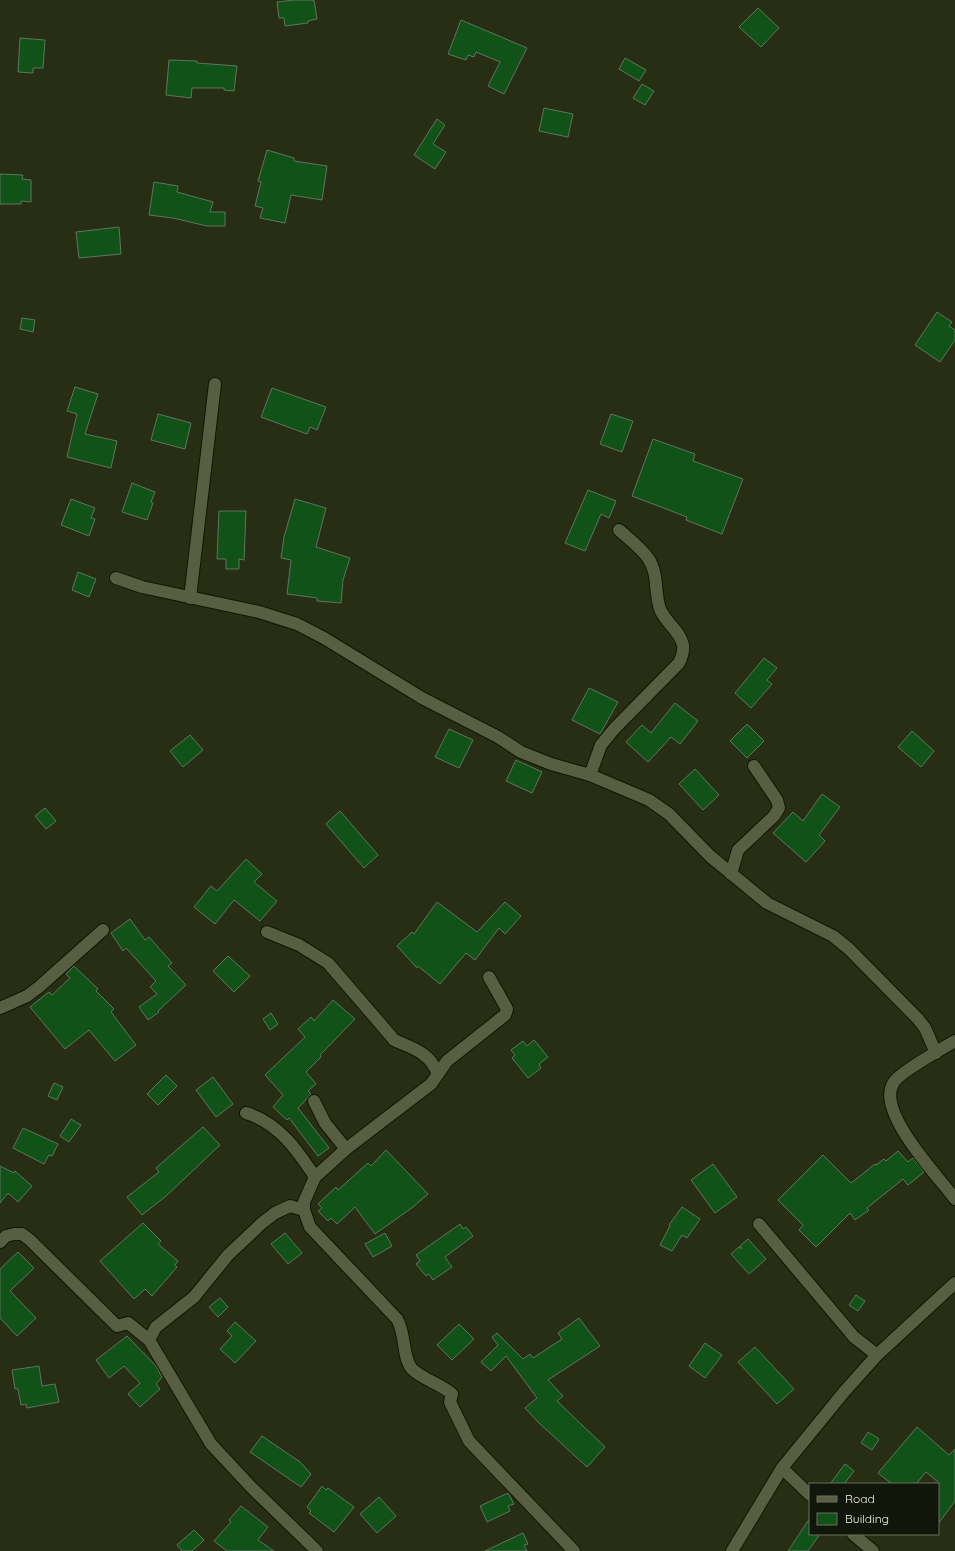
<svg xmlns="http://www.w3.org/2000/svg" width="955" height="1551" viewBox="0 0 955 1551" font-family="Quicksand,sans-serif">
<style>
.building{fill:#115218;stroke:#5f755e}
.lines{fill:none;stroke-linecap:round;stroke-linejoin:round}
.street-casing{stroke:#111600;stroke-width:14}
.secondary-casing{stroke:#111600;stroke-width:14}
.street{stroke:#575e41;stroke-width:12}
.secondary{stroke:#575e41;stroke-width:12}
</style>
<rect width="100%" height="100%" fill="#282e13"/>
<g class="building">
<polygon points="294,0 314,0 317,19 308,21 308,23 285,26 284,18 279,18 277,2"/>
<polygon points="758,8 779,28 761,47 739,27"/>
<polygon points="461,20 527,48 504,94 488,86 500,62 476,52 474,57 468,55 466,60 448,54"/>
<polygon points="20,38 45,40 43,68 33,68 33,73 18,72"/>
<polygon points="625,58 646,70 639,81 619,69"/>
<polygon points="169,60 197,61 197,63 237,66 234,91 224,90 224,88 192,88 191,98 166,95"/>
<polygon points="642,84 654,91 645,105 633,98"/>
<polygon points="544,108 573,114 568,137 539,131"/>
<polygon points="437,119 445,125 433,144 446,152 435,169 414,155"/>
<polygon points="267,150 294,158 294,161 327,166 322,200 291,195 285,223 260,218 263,208 255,206 261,182 258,181"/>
<polygon points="0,174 23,175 22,179 31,180 31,202 21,201 21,204 0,204"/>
<polygon points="154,182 178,186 177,192 213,202 210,212 225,212 225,226 207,226 173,218 149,215"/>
<polygon points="119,227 121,254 79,258 76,232"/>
<polygon points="937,312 952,322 949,326 955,330 955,340 940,362 915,345"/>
<polygon points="22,318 35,320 33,332 20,329"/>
<polygon points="75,387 98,394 85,434 117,441 111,468 67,457 77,414 67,411"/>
<polygon points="272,388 326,407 317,430 310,427 307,434 261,417"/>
<polygon points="158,414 191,423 185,449 151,440"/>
<polygon points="611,414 633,421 622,452 600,444"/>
<polygon points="653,439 695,454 693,461 743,479 722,534 686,520 687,517 632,496"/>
<polygon points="132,483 155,492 151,502 153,503 147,520 122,512"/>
<polygon points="588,490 616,501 609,518 601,514 585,551 565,543"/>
<polygon points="71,499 95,508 91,518 95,519 89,536 61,525"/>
<polygon points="295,499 326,508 316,547 350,558 343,580 341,603 317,601 317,598 287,594 291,560 281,558 284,537"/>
<polygon points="219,511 246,511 244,560 239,559 239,569 226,569 226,559 217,559"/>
<polygon points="78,572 96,579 89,597 72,590"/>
<polygon points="764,658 777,668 767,680 772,684 751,708 735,693"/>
<polygon points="589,688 618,702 600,734 572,720"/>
<polygon points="675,703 698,721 680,744 671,737 648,762 626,742 642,725 651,733"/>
<polygon points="747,724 764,741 747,758 730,741"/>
<polygon points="449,729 473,740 459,768 435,757"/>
<polygon points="912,731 934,751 921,767 898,747"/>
<polygon points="190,735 203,750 183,767 170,751"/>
<polygon points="516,760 542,772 532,793 506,781"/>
<polygon points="695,769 719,795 703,810 679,784"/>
<polygon points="822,794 840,807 819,835 825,841 806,862 773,833 793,812 803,821"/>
<polygon points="45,808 56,821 46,829 35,816"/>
<polygon points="340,811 378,855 364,868 326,824"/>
<polygon points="246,859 262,874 254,882 277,901 260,921 234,900 215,924 194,907 211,886 217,891"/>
<polygon points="437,902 477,932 505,902 521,916 505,934 499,928 475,960 466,953 440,984 418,966 417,968 397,946 412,932 414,934"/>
<polygon points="130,919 145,940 149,937 172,963 168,966 186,985 158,1011 159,1012 148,1020 139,1007 157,994 150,987 156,981 126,948 123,951 111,933"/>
<polygon points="228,956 250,976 234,992 213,971"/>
<polygon points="74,966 98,989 96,991 114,1009 111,1012 136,1045 115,1061 89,1030 65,1049 30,1007 49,992 52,995 70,978 66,974"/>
<polygon points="333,1000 355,1019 320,1055 321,1057 306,1072 316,1084 308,1091 311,1094 298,1108 329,1148 318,1156 289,1118 287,1120 273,1107 283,1095 265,1075 305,1037 298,1029 311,1017 314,1021"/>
<polygon points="271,1013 278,1024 270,1030 263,1019"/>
<polygon points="534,1040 548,1057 539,1064 541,1068 528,1078 512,1058 515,1055 511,1050 523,1041 527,1046"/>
<polygon points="166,1075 177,1086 158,1105 147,1094"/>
<polygon points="213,1077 233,1104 216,1117 196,1090"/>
<polygon points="54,1083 63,1087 57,1100 48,1096"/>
<polygon points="71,1119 81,1125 69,1142 60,1136"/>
<polygon points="203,1127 220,1145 166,1196 142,1215 127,1197 159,1172 156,1168"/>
<polygon points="23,1128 58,1144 52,1156 49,1155 44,1164 13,1148"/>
<polygon points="386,1150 428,1194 413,1207 375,1234 355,1207 337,1224 331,1218 328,1221 318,1211 322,1208 318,1204 336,1187 338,1190 368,1163 371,1166"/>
<polygon points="898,1151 908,1162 913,1158 924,1172 908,1185 903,1179 867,1208 869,1210 855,1220 850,1213 816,1247 799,1230 803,1225 778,1200 823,1155 851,1183 875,1164 876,1165 884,1159 886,1161"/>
<polygon points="713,1164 737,1197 715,1213 691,1180"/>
<polygon points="0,1166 14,1173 15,1171 32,1186 18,1202 8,1193 0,1203"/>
<polygon points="682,1207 700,1219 687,1238 682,1235 672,1251 660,1245 670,1226 669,1225"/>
<polygon points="143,1223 161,1241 158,1244 178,1261 175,1265 177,1267 152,1296 145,1289 134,1299 100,1261"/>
<polygon points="460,1224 463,1229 466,1227 473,1236 445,1257 452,1267 433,1280 429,1274 426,1276 416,1264 420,1261 416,1255"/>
<polygon points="285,1233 302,1253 288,1264 271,1244"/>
<polygon points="385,1233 392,1246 373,1257 365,1244"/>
<polygon points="748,1239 766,1259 749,1274 731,1254 739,1247 742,1249 740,1246"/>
<polygon points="18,1252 34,1268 10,1291 36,1318 17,1336 0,1318 0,1269"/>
<polygon points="856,1295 865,1301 858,1311 849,1305"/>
<polygon points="220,1298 228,1307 218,1317 209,1307"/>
<polygon points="579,1318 600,1346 548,1380 563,1396 557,1401 605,1447 587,1467 539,1423 525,1408 537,1398 506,1356 491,1371 481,1362 498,1345 492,1337 497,1333 523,1359 530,1354 533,1358 562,1339 558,1333"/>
<polygon points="235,1322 256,1341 235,1363 220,1349 232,1336 227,1331"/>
<polygon points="459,1324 474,1339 452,1360 437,1345"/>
<polygon points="127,1336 156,1366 162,1377 156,1384 160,1389 140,1407 128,1394 140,1383 124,1366 109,1378 96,1360"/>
<polygon points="705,1343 722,1355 705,1378 689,1366"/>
<polygon points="755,1347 794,1389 777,1404 738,1362"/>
<polygon points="39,1366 42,1386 55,1384 59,1402 27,1408 26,1404 21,1405 18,1389 15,1389 12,1370"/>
<polygon points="917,1427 949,1455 955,1449 955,1501 938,1524 938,1482 926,1472 916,1484 892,1484 878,1473"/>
<polygon points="868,1432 879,1439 872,1450 861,1443"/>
<polygon points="262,1436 300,1462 311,1474 301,1487 250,1452"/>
<polygon points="845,1464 854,1471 844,1484 830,1484"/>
<polygon points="322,1486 326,1490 328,1488 354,1507 334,1532 309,1513 311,1511 307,1507"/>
<polygon points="508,1493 514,1504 508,1506 510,1511 487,1522 480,1506"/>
<polygon points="379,1497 396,1516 377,1533 360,1514"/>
<polygon points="241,1506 268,1527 258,1540 274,1551 227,1551 214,1541 231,1522 229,1520"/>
<polygon points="810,1518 810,1534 820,1534 808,1551 788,1551"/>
<polygon points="194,1530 204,1540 192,1551 182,1551 177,1545"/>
<polygon points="523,1533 528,1544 524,1545 527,1551 485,1551"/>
</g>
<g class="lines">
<defs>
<g id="street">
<polyline points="116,578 142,587 259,612 297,624 324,638 422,698 498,737 521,752 551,764 590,775 649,800 669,814 710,856 767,903 833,936 849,949 918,1019 925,1028 936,1053"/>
<polyline points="190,598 215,384"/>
<path d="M590,775L601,745L614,729L679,663C682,657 684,652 683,645C680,631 665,622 660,609C654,592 659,574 648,558C640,547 629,539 619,530"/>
<polyline points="731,874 738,850 774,816 779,808 777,800 754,766"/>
<path d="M267,932L299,945L328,963L390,1035L394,1040C414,1049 429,1052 438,1074"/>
<path d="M489,977L507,1009L505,1015L447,1061L431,1084L346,1149L315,1177L304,1202V1210L310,1227L397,1319C406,1334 402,1357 412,1369C422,1379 441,1384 452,1394L450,1402L469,1441L574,1551"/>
<polyline points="0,1008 27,996 39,987 103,930"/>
<path d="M955,1041C943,1048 900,1072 894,1082C874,1110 938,1176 955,1199"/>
<polyline points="314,1101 325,1123 346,1149"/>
<path d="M246,1113C279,1123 297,1150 315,1177"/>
<polyline points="759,1224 854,1337 877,1355"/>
<polyline points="0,1242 6,1236 14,1234 22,1234 30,1240 117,1326 128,1323 149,1340 211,1444 251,1487 317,1551"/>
<polyline points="149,1340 156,1327 194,1297 228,1255 262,1223 275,1213 290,1206 304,1210"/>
<polyline points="782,1468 810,1495"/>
<polyline points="853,1534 873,1551"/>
</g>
<polyline id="secondary" points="732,1551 782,1468 844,1392 877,1355 955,1283"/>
</defs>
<use href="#street" class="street-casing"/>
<use href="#secondary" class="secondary-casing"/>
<use href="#street" class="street"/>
<use href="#secondary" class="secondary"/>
</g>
<rect x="809" y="1483" width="130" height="52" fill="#121509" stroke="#6b6e61"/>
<rect x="817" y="1496" width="20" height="6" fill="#575e41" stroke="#6b6e61"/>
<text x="845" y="1503" font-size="12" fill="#f0f4e4">Road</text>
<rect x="817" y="1513" width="20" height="12" fill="#115218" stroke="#6b6e61"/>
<text x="845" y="1523" font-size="12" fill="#f0f4e4">Building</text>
</svg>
